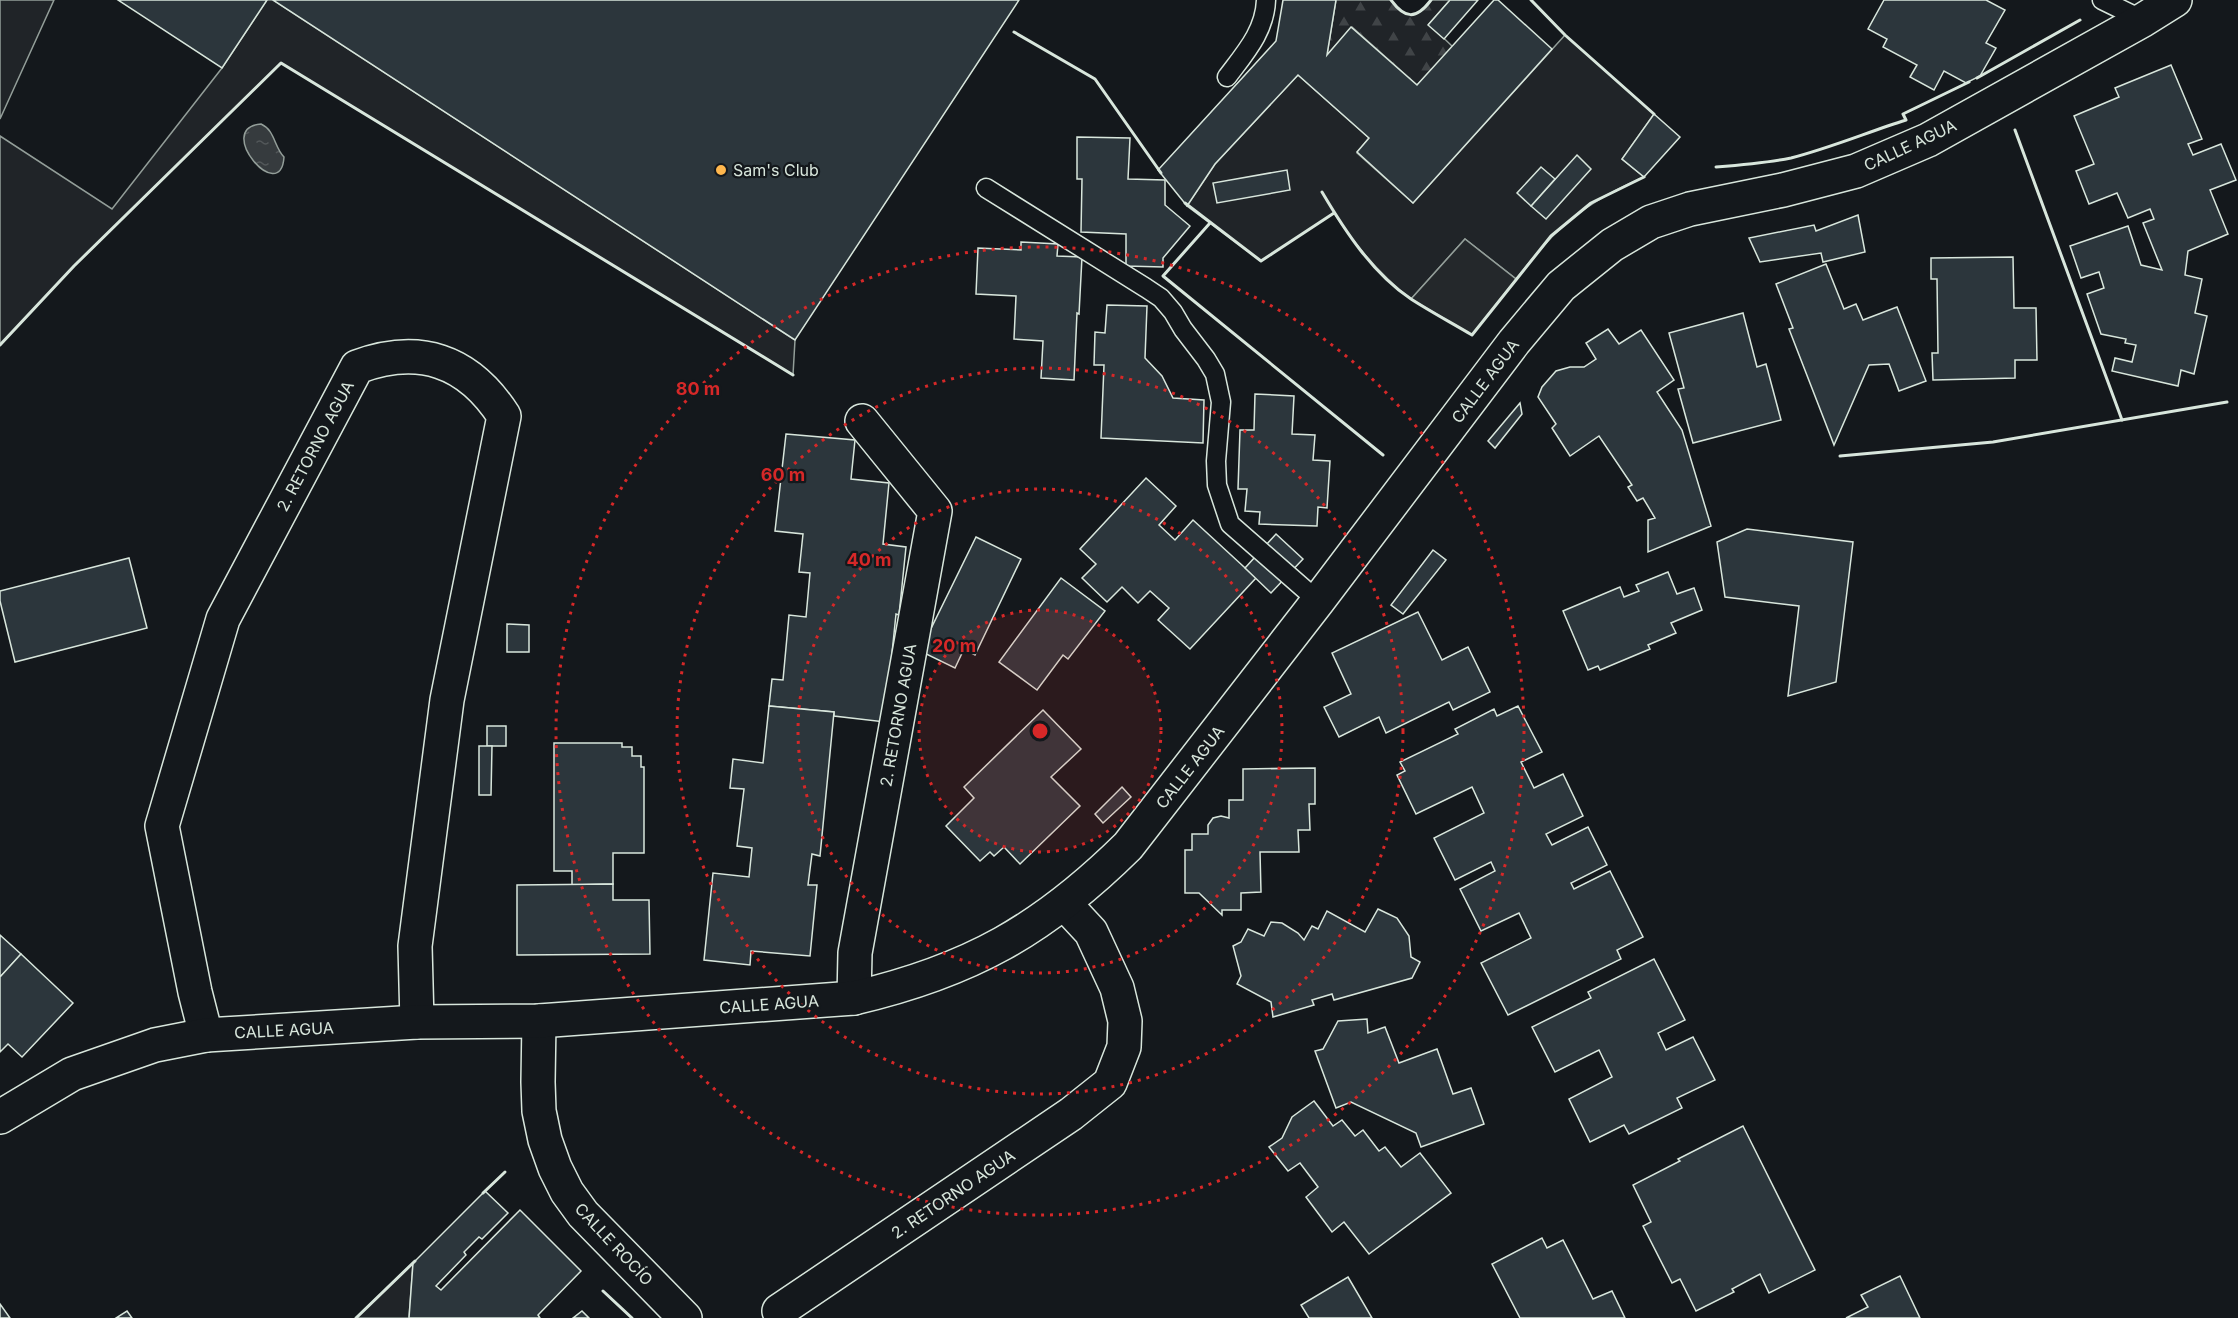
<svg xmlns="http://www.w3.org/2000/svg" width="2238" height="1318" viewBox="0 0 2238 1318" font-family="Inter,sans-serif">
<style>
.green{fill:#202428;stroke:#939e99;stroke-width:1.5}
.forest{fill:url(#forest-firs);stroke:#939e99;stroke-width:1.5}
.parking{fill:#24282b;stroke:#939e99;stroke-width:1.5}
.water{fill:url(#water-ripples);stroke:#939e99;stroke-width:1.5}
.building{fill:#2c363c;stroke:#d8e6dc;stroke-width:1.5}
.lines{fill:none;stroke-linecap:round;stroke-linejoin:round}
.lane-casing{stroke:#d8e6dc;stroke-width:21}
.street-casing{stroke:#d8e6dc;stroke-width:36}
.secondary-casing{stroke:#d8e6dc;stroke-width:36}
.lane{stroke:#14181c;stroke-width:18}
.street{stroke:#14181c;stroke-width:33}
.secondary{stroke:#14181c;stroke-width:33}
.wall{stroke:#d8e6dc;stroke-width:3}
.ring{fill:none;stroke:#d62828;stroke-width:3;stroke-dasharray:3 6}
.poi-dot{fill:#ffb74d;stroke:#14181c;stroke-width:2}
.labels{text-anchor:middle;stroke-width:4.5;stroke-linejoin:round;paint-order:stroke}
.street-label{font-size:16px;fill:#d8e6dc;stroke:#14181c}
.poi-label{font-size:16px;fill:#d8e6dc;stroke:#14181c;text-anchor:start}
.centre{fill:#d62828;stroke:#14181c;stroke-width:3}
.ring-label{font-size:18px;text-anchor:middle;font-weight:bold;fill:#d62828;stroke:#14181c;stroke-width:4.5;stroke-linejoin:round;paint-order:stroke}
</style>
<defs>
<pattern id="forest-firs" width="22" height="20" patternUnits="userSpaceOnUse" patternTransform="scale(1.5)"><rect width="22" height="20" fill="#202428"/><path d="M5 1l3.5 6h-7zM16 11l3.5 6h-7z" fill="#404447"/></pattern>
<pattern id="water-ripples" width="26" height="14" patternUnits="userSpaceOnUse" patternTransform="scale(1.5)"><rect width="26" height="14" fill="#363b3e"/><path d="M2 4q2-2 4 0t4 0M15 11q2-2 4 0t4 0" fill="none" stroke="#525759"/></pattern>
</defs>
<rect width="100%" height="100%" fill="#14181c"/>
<g class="green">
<polygon points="0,0 54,0 0,119"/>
<polygon points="267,0 273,0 795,340 793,375 281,63 74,266 0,345 0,136 112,209 222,68"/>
<path d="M1565,35L1654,114L1622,159L1644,177C1582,204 1557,226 1516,279L1465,239L1411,299C1381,276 1355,245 1334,213L1261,261L1187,206L1215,164L1298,75L1369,138L1357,153L1413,203Z"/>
<polygon points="413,1263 409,1318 356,1318"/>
</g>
<path class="forest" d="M1336,0H1391C1405,19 1417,20 1431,0H1450L1429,24L1453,47L1417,85L1352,27L1327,55Z"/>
<polygon class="parking" points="1465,239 1516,279 1472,335 1411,299"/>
<path class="water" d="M261,124C275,130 274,147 284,157C281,207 213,128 261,124Z"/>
<g class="building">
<polygon points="118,0 267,0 222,68"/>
<polygon points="273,0 1019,0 795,340"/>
<polygon points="1283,0 1336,0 1327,55 1351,27 1417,85 1494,0 1498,0 1552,49 1413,203 1357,152 1369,138 1298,75 1215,164 1187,206 1158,170 1276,41"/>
<polygon points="1450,0 1478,0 1444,39 1428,25"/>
<polygon points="1884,0 1986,0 2005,10 1986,43 1996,48 1980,76 1966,83 1944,71 1934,90 1910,77 1917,65 1883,47 1887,39 1868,29"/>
<polygon points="2171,65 2202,139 2188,144 2193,155 2221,144 2236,180 2210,190 2228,234 2188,251 2185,275 2202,279 2195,313 2207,316 2194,374 2181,370 2178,386 2112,371 2115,358 2132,362 2136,345 2125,343 2126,339 2101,334 2087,294 2104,288 2099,272 2081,278 2070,246 2128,226 2141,265 2162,270 2143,223 2154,219 2150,209 2128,218 2117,193 2089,204 2076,171 2094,164 2074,116 2119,97 2115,88"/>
<polygon points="1654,114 1680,137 1644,177 1622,159"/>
<polygon points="1077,137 1130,138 1128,179 1165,180 1165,205 1190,226 1163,258 1163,267 1126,266 1126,234 1081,232 1082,179 1077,179"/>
<polygon points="1577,155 1591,169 1546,219 1531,206"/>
<polygon points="1541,167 1555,179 1531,206 1517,193"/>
<polygon points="1287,170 1290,190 1217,203 1213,183"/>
<polygon points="1858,215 1865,252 1823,262 1821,253 1760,262 1749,238 1814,225 1816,231"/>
<polygon points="1021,242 1058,244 1057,256 1082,257 1079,314 1077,313 1074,380 1041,378 1043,341 1014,339 1016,296 976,294 978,248 1021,250"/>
<polygon points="2013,257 2014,308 2036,308 2037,360 2015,360 2015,378 1933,380 1932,353 1938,353 1937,279 1931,279 1931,258"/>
<polygon points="1826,264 1844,309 1856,304 1863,320 1897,307 1926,381 1899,391 1889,364 1869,365 1834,445 1789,329 1793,328 1776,284"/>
<polygon points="1107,305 1147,306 1145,358 1162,376 1173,398 1204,400 1203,443 1101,438 1104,365 1094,365 1095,332 1105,333"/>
<polygon points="1743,313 1757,367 1766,364 1781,420 1693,443 1678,389 1684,388 1669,333"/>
<polygon points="1608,329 1619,344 1641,330 1674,380 1657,392 1682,430 1711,526 1648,552 1648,520 1655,518 1643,498 1637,501 1628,487 1632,485 1599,436 1570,456 1552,428 1556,424 1538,397 1542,387 1556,371 1570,367 1584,367 1596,359 1586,343"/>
<polygon points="1255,394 1294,396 1292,434 1315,435 1313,460 1330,461 1327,508 1318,507 1317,526 1259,524 1260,512 1245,511 1247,489 1238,489 1240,430 1254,430"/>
<polygon points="1520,403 1522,414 1495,448 1488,441"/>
<polygon points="786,434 855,440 851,479 889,483 883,544 906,547 899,615 896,614 885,722 834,716 834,712 769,706 772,679 783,680 789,615 806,617 810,573 799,572 803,534 775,531"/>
<polygon points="1146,478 1176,506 1159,525 1175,540 1193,520 1256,578 1190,649 1158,620 1169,608 1150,591 1138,603 1122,587 1107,602 1082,578 1096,564 1080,549"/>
<polygon points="1747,529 1853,542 1836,682 1788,696 1799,606 1725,597 1717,542"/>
<polygon points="1276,534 1303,559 1271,593 1245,568"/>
<polygon points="976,537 1021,559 975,655 964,649 955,668 920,651"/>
<polygon points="1433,550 1446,560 1403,614 1391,605"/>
<polygon points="129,558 147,628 15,662 0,601 0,591"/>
<polygon points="1668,572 1677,594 1694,588 1702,610 1671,623 1676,633 1648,645 1650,649 1600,670 1598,666 1588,670 1563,611 1620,587 1624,597 1639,591 1636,585"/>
<polygon points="1061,578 1105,611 1068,659 1063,655 1037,690 999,662"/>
<polygon points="1418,612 1442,660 1468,647 1490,692 1453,710 1449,702 1386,733 1379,717 1339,737 1324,707 1351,694 1332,653"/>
<polygon points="507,624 529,625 529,652 507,652"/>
<polygon points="769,706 834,712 820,856 812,854 808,885 817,885 810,956 751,951 750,965 704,960 713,873 749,877 752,848 737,846 744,789 730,788 733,759 763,763"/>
<polygon points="1518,706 1542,752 1521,762 1534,788 1563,774 1583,816 1546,834 1552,845 1588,827 1607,865 1571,883 1574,889 1610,871 1643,937 1617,950 1621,959 1508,1015 1481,963 1531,938 1519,913 1481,931 1460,889 1495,871 1491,862 1455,880 1434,838 1484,813 1472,787 1416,814 1397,775 1405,771 1400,762 1458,734 1455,729 1494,709 1497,716"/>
<polygon points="1043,710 1081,749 1051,777 1080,806 1020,864 1004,847 994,856 990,852 980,861 946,826 974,798 964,787"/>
<rect x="487" y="726" width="19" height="20"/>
<polygon points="554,743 622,743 622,747 632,747 632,756 641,756 641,767 644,767 644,853 613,853 613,884 572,885 572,871 554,871"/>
<polygon points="479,746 492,746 491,795 479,795"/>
<polygon points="1315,768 1315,804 1309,804 1310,830 1298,830 1299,852 1260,852 1261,892 1241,893 1241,910 1222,910 1222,915 1199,893 1185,893 1185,850 1192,850 1192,834 1208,834 1208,825 1213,818 1221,816 1229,818 1229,800 1243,800 1243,769"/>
<polygon points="1122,787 1131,797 1103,823 1095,814"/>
<polygon points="613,884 613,900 649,900 650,954 517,955 517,885"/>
<polygon points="1378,909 1397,918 1409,936 1411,957 1420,962 1412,978 1334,1000 1332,994 1312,1000 1314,1005 1273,1017 1271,1002 1237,984 1241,976 1233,946 1241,942 1248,929 1264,936 1271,922 1282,923 1298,933 1304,940 1312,926 1318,929 1327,911 1365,932"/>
<polygon points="0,935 21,954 0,977"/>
<polygon points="21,954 73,1003 22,1057 8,1044 0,1052 0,977"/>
<polygon points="1654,959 1685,1020 1658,1033 1666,1050 1693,1037 1715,1080 1677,1098 1682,1108 1629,1134 1624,1125 1590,1142 1569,1099 1612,1077 1599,1050 1555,1072 1532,1027 1591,998 1588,992"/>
<polygon points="1367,1019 1368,1033 1385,1027 1399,1063 1437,1049 1453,1094 1471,1088 1484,1124 1421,1147 1416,1133 1351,1102 1336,1108 1315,1051 1323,1049 1338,1021"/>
<polygon points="1314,1101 1333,1126 1342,1120 1355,1136 1363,1130 1379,1151 1385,1147 1401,1167 1420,1153 1451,1193 1369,1254 1344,1222 1332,1232 1306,1197 1318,1187 1300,1163 1288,1171 1269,1147 1282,1138 1292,1117"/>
<polygon points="1743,1126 1815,1270 1769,1293 1760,1274 1732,1289 1734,1292 1696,1311 1680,1279 1672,1283 1643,1226 1651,1222 1633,1185 1680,1161 1678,1159"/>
<polygon points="485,1191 508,1213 482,1239 479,1237 464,1252 466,1255 436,1286 441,1290 520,1210 581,1271 538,1315 540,1318 409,1318 413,1263"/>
<polygon points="1542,1238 1547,1248 1563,1240 1593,1299 1612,1291 1625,1318 1520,1318 1492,1264"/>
<polygon points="1900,1276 1920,1318 1846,1318 1868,1307 1861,1295"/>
<polygon points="1348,1277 1372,1318 1309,1318 1301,1305"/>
<polygon points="0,1304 10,1318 0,1318"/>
<polygon points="127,1311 132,1318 116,1318"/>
<polygon points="582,1311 589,1318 573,1318"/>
</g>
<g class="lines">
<defs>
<g id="lane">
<polyline points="2102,0 2143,20"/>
<path d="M1227,77C1245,53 1265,31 1266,0"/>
<polyline points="986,188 1146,288 1161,298 1173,312 1183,329 1206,359 1215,374 1221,402 1216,461 1217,485 1230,524 1318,601"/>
</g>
<g id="street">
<polyline points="854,998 855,953 935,511 862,421"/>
<polyline points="539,1021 538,1082 539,1111 545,1140 555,1168 567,1192 583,1214 685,1318"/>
<path d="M206,1035L195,992L162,826L223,619L357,367C419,344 468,360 504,416L447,700L415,946L417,1022"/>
<polyline points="779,1311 1071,1114 1110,1083 1124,1047 1125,1021 1117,988 1091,932 1065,904"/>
</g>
<path id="secondary" d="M0,1117L72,1074L155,1045L206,1035L417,1022L539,1021L854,998C970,971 1043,930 1128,846L1318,601L1514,342L1561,286L1612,245L1651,222L1690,209L1783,190L1856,171L1928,140L2143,20L2175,0"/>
</defs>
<use href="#lane" class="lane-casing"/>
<use href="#street" class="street-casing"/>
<use href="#secondary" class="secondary-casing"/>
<use href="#lane" class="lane"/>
<use href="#street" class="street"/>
<use href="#secondary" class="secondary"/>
<g class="wall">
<path d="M1391,0C1405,19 1416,20 1431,0"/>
<polyline points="1531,0 1565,35 1654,114"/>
<polyline points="1014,32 1095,79 1161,173"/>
<polyline points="1977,78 2080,20"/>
<polyline points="2015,130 2122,420"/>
<path d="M1716,167C1741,165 1766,163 1791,158C1830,148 1868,132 1906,120L1903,114L1969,82"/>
<path d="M1322,192C1345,231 1373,274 1411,299C1431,312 1452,323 1472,335L1551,236L1591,203L1644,177"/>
<polyline points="1185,203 1261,261 1334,213"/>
<polyline points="1210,223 1163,276 1383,455"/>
<polyline points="0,345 74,266 281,63 793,375"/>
<polyline points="1840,456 1993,442 2227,402"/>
<polyline points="483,1193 505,1172"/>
<polyline points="603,1291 632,1318"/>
<polyline points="356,1318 415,1261"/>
</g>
</g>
<circle cx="1040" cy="731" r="121" fill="#d62828" fill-opacity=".12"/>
<g class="ring">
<circle cx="1040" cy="731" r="121"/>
<circle cx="1040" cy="731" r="242"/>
<circle cx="1040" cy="731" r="363"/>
<circle cx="1040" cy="731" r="484"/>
</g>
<circle class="poi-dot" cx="721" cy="170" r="6"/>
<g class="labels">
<g class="street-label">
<text transform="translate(1910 145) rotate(-25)" y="6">CALLE AGUA</text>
<text transform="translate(1485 381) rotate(-53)" y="6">CALLE AGUA</text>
<text transform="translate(315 446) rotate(-62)" y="6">2. RETORNO AGUA</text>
<text transform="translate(898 715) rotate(-80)" y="6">2. RETORNO AGUA</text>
<text transform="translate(1190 767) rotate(-52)" y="6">CALLE AGUA</text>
<text transform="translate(769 1004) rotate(-4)" y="6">CALLE AGUA</text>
<text transform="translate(284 1030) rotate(-3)" y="6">CALLE AGUA</text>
<text transform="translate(953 1194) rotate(-34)" y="6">2. RETORNO AGUA</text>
<text transform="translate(614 1244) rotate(47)" y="6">CALLE ROCÍO</text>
</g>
<g class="poi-label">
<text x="733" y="176">Sam's Club</text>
</g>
</g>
<circle cx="1040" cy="731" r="9" class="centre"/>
<g class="ring-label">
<text x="698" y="395">80 m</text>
<text x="783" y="481">60 m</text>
<text x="869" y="566">40 m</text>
<text x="954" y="652">20 m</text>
</g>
</svg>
